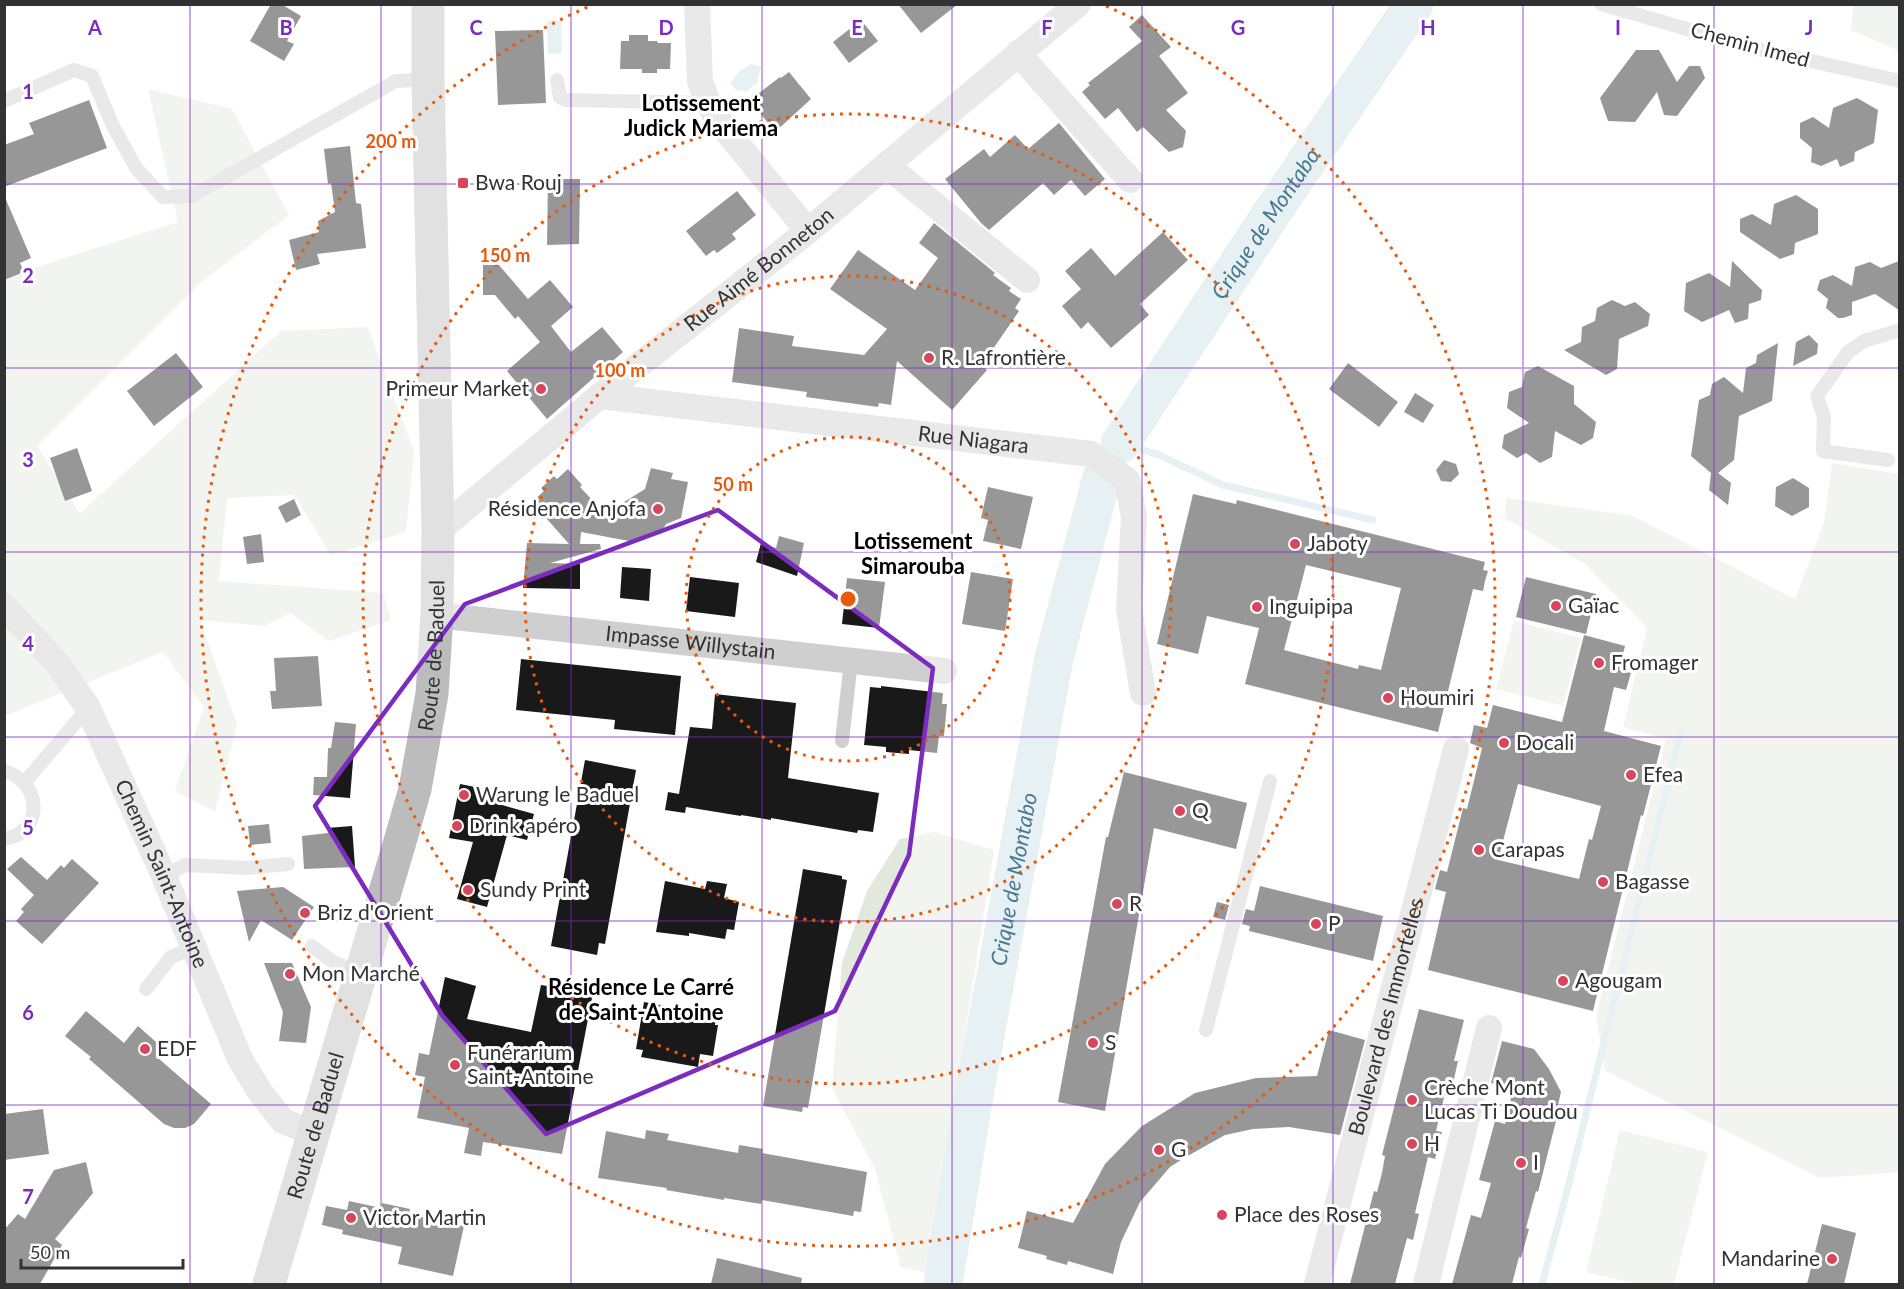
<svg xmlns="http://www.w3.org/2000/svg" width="1904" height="1289" viewBox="0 0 1904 1289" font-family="Lato,sans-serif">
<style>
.green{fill:#e3e8dc}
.water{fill:#cbdfe7}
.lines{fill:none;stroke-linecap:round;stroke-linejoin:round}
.stream{stroke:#cbdfe7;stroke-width:7}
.river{stroke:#cbdfe7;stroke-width:39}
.building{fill:#191919;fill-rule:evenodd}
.lane{stroke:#cfcfcf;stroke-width:14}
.street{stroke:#cfcfcf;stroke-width:26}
.secondary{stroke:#bcbcbc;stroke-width:33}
.marked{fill:none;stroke:#7b2cbf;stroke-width:4.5;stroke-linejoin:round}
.grid{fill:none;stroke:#7b2cbf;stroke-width:1.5;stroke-opacity:0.55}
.ring{fill:none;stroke:#e8590c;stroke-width:3;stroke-dasharray:3 6}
.poi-dot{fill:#d7475c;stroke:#fff;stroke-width:2}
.labels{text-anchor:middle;stroke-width:6;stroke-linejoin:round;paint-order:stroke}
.street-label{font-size:21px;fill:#323232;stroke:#fff}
.poi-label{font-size:21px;fill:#323232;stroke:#fff;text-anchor:start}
.neighbourhood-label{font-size:22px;font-weight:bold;fill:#000;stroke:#fff}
.water-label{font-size:22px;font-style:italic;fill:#46788f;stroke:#fff}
.grid-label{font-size:20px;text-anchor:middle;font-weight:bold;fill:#7b2cbf;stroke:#fff;stroke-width:6;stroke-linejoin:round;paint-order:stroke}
.centre{fill:#e8590c;stroke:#fff;stroke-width:3}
.ring-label{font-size:18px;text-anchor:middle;font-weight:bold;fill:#e8590c;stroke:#fff;stroke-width:6;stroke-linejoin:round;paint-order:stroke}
</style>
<rect width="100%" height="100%" fill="#fff"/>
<g class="green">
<polygon points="1853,5 1899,5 1899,51 1851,30"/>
<polygon points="148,89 232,109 289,215 201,282 37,446 80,513 281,331 368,327 414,452 406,532 331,555 294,495 227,498 219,581 383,593 391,620 329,641 290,613 264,626 200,620 237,724 215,812 175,791 204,707 163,652 5,716 5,277 178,222"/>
<polygon points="1832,463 1899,474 1900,1172 1820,1178 1605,1071 1596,1016 1666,739 1623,727 1647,628 1585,564 1505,518 1506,498 1633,516 1795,599 1824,522"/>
<polygon points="1514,621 1581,638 1563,706 1496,689"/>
<polygon points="934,832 994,850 927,1273 901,1267 875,1169 832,1088 842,963 867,891 900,839"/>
<polygon points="1620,1130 1708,1152 1674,1284 1635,1284 1586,1272"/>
</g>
<g class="water">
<polygon points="561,20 562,53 548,54 547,21"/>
<polygon points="751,64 761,67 757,83 746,92 743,90 737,91 730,83 740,71"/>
</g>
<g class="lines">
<g class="stream">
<polyline points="1120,444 1157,454 1223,485 1373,520"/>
<polyline points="1542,1284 1566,1195 1681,732"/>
</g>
<g class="river">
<path id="s1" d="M1120,444L1271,214L1414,4"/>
<path id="s2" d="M943,1284L973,1101L1054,658L1102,477"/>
</g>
</g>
<g class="building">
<polygon points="271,4 281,4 301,16 287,41 294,44 284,61 250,41"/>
<polygon points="898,4 958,4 921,33"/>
<polygon points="1142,15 1171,47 1159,56 1188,93 1166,110 1186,131 1183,147 1169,152 1143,127 1137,132 1118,108 1105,119 1082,92 1090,85 1088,83 1142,41 1129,27"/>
<polygon points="861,20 878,41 849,63 833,42"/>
<polygon points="543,30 546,103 498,105 495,31"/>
<polygon points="629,35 648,35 648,41 657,41 658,43 671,43 670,69 657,69 657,73 642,73 642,69 620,69 621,41 629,41"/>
<polygon points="1636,50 1659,50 1677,82 1689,66 1700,66 1705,78 1677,116 1664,115 1657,92 1635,122 1608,121 1600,98"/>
<polygon points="789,72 811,99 775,132 750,100 780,77 781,78"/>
<polygon points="1857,98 1878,110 1874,143 1855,152 1854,161 1840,167 1837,159 1821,166 1811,162 1812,148 1800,138 1800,123 1813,117 1829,128 1833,108"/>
<polygon points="89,100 107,148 4,187 4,145 34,134 29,123"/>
<polygon points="1059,123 1105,179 1085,196 1071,180 1054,195 1043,183 989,230 981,223 945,179 984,149 990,157 1015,135 1028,149"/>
<polygon points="350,146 356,203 361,204 366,248 317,254 320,264 296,270 289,240 319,232 318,221 335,212 331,183 328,184 324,149"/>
<polygon points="548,179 580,179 579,244 547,245"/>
<polygon points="737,191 756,215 732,234 736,239 717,253 714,250 706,256 686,231"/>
<polygon points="4,195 31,258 20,263 24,272 4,280"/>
<polygon points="1796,195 1818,209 1818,234 1795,243 1794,254 1780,259 1740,232 1740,219 1752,214 1771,225 1774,204"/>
<polygon points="934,223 995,273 993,275 1011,288 1009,291 1021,299 1015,308 1019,311 982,365 987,370 952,410 897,361 891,405 879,403 878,407 806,397 807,392 732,382 739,328 794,336 792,346 864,355 887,329 830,289 858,250 915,290 938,258 919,243"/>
<polygon points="1163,232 1188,260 1140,304 1149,315 1111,348 1088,322 1081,329 1062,306 1081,289 1065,271 1091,248 1115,276"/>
<polygon points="1732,261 1762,290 1761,300 1749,304 1748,319 1735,323 1729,310 1702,322 1684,311 1686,283 1709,273 1730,287"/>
<polygon points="1899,261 1899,310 1875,294 1852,302 1852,315 1843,318 1838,318 1826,308 1828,299 1817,290 1820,280 1833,275 1852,286 1855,267 1870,262 1881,268"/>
<polygon points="483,265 499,265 528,299 550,280 573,307 551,326 571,352 602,327 623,352 547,419 507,371 540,342 518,316 515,319 495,295 483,295"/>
<polygon points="1612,300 1625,306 1635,302 1650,314 1648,326 1619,339 1617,369 1606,375 1564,350 1581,342 1582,327 1595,321 1597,308"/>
<polygon points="1809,335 1818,344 1817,354 1793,366 1796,342"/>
<polygon points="1778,343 1772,401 1739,416 1734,460 1718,473 1731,483 1728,505 1709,490 1711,473 1691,456 1699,400 1710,395 1712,384 1724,377 1743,393 1746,368 1756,363 1757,355"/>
<polygon points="176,353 203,387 154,426 127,391"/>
<polygon points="1348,363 1398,402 1379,427 1329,389"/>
<polygon points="1538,366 1574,386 1574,404 1596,422 1593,438 1581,445 1555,431 1552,457 1540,463 1526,453 1517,458 1502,448 1504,435 1529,423 1507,408 1509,392 1522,387 1525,372"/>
<polygon points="1415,393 1434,405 1423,423 1404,412"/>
<polygon points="77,448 92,491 65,501 50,458"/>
<polygon points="1444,460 1456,464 1459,474 1451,482 1441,481 1436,470"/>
<polygon points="651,468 673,473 671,479 688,482 681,518 666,524 661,533 629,541 581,532 580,544 600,544 601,549 550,563 580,564 580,589 523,588 527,543 569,544 532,502 544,491 541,488 554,476 557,479 568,469 582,485 580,487 595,503 616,507 645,489"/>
<polygon points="1793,478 1809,488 1809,507 1792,516 1775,506 1776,487"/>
<polygon points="988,487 1033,497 1021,549 983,541 988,520 981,518"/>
<path d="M1193,494L1236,504L1237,500L1485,562L1483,570L1488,571L1485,581L1483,591L1473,589L1438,732L1245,684L1259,628L1207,616L1198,654L1157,644ZM1306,565L1401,588L1381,670L1359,665L1358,669L1284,650Z"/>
<polygon points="294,499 301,515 286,523 278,507"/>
<polygon points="261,534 264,562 247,564 243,537"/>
<polygon points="779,536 804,543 797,576 756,562 761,543 776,548"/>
<polygon points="622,567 651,569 649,601 620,598"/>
<polygon points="971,572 1013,579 1005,631 962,624"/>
<polygon points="690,577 739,583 735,617 686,611"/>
<polygon points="1526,577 1596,594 1586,634 1516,617"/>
<polygon points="847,578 885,582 879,628 842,624"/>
<path d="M1584,635L1625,646L1619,670L1631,673L1626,690L1614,687L1604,731L1661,746L1643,816L1641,815L1593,1011L1428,970L1446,892L1435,889L1440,870L1447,872L1463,808L1467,809L1482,748L1470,743L1474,725L1487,728L1493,705L1562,722ZM1518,784L1601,806L1592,840L1589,839L1579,879L1498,860Z"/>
<polygon points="318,656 322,706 272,709 270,691 276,691 274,658"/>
<polygon points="521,659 681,676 675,735 614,729 615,720 516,710"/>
<polygon points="881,686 943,693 942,704 947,704 944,736 939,736 937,753 909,750 909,754 886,752 886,747 864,745 870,687 881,688"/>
<polygon points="715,694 796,703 788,778 879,793 873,832 858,830 857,833 771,818 771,820 741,815 741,816 686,807 685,813 665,810 668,792 679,794 690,727 712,729"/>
<polygon points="335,722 356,724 350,798 313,795 314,777 327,777 328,748 331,748"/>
<polygon points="585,760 636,770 605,944 599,943 597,955 551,946"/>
<polygon points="1124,772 1247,803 1236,849 1154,828 1105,1111 1058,1102 1106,837 1108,837"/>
<polygon points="460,784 490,790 488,801 534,814 527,840 507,835 487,907 457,899 473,842 449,838"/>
<polygon points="269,824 271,843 250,845 248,826"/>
<polygon points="352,826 355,867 304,869 302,836 328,833 327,828"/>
<polygon points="21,857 47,880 61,865 64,868 72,859 99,883 42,944 16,921 24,912 21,909 34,895 7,869"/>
<polygon points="803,869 842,876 842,879 847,880 808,1108 803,1107 802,1112 763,1106"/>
<polygon points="665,881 705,889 707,881 727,884 724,898 739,902 734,930 727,929 725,939 689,933 689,936 656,932"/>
<polygon points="1260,886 1383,916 1373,961 1249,931 1250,926 1242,924 1246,909 1254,911"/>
<polygon points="283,887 314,907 292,940 261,920 249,942 237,891"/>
<polygon points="1217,902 1229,905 1225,920 1213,917"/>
<polygon points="264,963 292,963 311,1007 306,1043 279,1041 283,1012"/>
<polygon points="445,977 476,986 467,1019 531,1032 541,985 593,993 562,1154 483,1142 481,1156 464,1153 469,1128 417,1118 425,1077 415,1075 419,1053 429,1055"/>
<polygon points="644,1002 716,1015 715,1025 718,1025 713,1056 700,1054 698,1067 641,1057 643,1050 636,1049"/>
<polygon points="1419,1009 1464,1020 1454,1061 1458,1061 1452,1088 1447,1085 1436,1131 1442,1132 1435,1159 1428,1157 1415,1213 1419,1214 1413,1240 1407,1238 1395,1284 1350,1284 1374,1191 1377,1192 1382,1173 1385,1156 1382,1155"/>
<polygon points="86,1011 124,1043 138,1026 165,1050 158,1058 211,1104 194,1124 185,1128 174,1128 164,1124 89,1059 91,1057 65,1036"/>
<polygon points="1329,1030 1365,1040 1340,1135 1289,1127 1253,1129 1225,1135 1184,1158 1170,1167 1140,1202 1121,1242 1113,1274 1068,1261 1067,1265 1046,1259 1047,1256 1018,1248 1027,1211 1073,1223 1105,1164 1142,1126 1195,1093 1256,1078 1317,1076"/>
<polygon points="1502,1041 1534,1049 1549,1069 1561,1092 1554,1121 1556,1121 1538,1192 1536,1191 1526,1228 1529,1229 1521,1258 1519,1257 1512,1284 1452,1284 1471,1215 1481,1218 1491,1183 1479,1180 1495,1121 1505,1124 1513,1089 1491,1083"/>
<polygon points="43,1109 49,1154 4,1160 4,1114"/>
<polygon points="646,1130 669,1134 667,1140 738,1153 739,1145 763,1149 762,1153 867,1172 861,1212 854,1211 853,1216 762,1200 761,1204 724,1198 724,1200 666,1190 667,1188 598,1178 606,1131 645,1139"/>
<polygon points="86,1162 93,1193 55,1239 62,1245 40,1284 4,1284 4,1230 18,1214 25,1219 54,1170"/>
<polygon points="349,1201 381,1208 382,1203 410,1209 409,1214 464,1226 453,1276 398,1264 402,1247 342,1234 343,1230 322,1225 326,1206 347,1210"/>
<polygon points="1822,1224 1856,1233 1844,1284 1807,1284"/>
<polygon points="717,1258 802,1278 801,1284 711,1284"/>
</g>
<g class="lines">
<g class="lane">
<polyline points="1601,4 1749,47 1900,81"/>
<polyline points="557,80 560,97 565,100 708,103"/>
<polyline points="4,101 74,70 92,76 112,124 136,168 163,197 192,196 396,81 428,79"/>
<polyline points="1888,460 1823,451 1824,417 1817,396 1848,352 1864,341 1900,330"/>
<polyline points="842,741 851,661"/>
<path d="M4,771C43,782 44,833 4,839"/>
<polyline points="25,782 88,708"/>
<polyline points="164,876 185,865 247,868 288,864"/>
<polyline points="312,946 333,962 362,973"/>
<polyline points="146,989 171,957 193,948"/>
<polyline points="1206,1030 1270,781"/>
</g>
<g class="street">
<polyline points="697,4 700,81 708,103 724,128 808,231"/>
<polyline points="1018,53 1130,180"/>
<polyline points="887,166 1027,280"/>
<path id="s3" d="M600,396L1091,454L1127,480L1134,517L1129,609L1143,693"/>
<path id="s4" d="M438,531L600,396L808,231L1078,4"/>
<path id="s5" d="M4,606L58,664L88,708L164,876L240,1059L260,1092L283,1121L315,1134"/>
<path id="s6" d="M437,615L944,671"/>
<path id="s7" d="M1317,1284L1456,749"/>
<polyline points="1426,1284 1489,1028"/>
</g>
<path class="secondary" id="s8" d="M269,1284L401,838L415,789L432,694L437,615L438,531L428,79V4"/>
</g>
<path d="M0 0H1904V1289H0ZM718,510L933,668L909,855L835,1011L546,1134L442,1015L315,806L465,604Z" fill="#fff" fill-opacity=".55" fill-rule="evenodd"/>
<path class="marked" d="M718,510L933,668L909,855L835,1011L546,1134L442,1015L315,806L465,604Z"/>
<path class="grid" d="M190,4V1284M381,4V1284M571,4V1284M762,4V1284M952,4V1284M1142,4V1284M1333,4V1284M1523,4V1284M1714,4V1284M4,184H1900M4,368H1900M4,552H1900M4,737H1900M4,921H1900M4,1105H1900"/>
<g class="ring">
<circle cx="848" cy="599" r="162"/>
<circle cx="848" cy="599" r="323"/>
<circle cx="848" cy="599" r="485"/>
<path d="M1106 6A647 647 0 1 1 590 6"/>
</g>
<g class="poi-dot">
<rect x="457" y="177" width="12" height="12" rx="3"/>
<circle cx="929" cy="358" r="6"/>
<circle cx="541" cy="389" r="6"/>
<circle cx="658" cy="509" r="6"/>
<circle cx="1295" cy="544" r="6"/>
<circle cx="1556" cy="606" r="6"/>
<circle cx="1257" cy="607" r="6"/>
<circle cx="1599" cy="663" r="6"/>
<circle cx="1388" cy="698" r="6"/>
<circle cx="1504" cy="743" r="6"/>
<circle cx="1631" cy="775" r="6"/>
<circle cx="464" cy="795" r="6"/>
<circle cx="1180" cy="811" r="6"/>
<circle cx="457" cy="826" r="6"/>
<circle cx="1479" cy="850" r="6"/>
<circle cx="1603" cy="882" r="6"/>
<circle cx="468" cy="890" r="6"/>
<circle cx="1117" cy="904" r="6"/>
<circle cx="305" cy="913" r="6"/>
<circle cx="1316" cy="924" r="6"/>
<circle cx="290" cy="974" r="6"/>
<circle cx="1563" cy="981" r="6"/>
<circle cx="1093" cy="1043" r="6"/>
<circle cx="145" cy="1049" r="6"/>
<circle cx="455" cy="1065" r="6"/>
<circle cx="1412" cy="1100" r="6"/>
<circle cx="1412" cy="1144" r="6"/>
<circle cx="1159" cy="1150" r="6"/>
<circle cx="1521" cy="1163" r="6"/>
<circle cx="1222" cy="1215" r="6"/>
<circle cx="351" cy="1218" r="6"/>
<circle cx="1832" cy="1259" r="6"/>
</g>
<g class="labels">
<g class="street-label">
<text transform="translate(1750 45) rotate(15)" y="7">Chemin Imed</text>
<text dy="7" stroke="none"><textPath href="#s4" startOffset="414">Rue Aimé Bonneton</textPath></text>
<text dy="7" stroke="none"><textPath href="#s3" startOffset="376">Rue Niagara</textPath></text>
<text dy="7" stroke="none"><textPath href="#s6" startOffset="255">Impasse Willystain</textPath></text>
<text dy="7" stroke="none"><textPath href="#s8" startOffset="651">Route de Baduel</textPath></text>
<text dy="7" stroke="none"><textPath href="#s5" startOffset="314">Chemin Saint-Antoine</textPath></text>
<text dy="7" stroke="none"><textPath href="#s7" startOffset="276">Boulevard des Immortelles</textPath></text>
<text dy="7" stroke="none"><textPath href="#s8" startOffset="165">Route de Baduel</textPath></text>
</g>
<g class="poi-label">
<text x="475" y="190">Bwa Rouj</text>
<text x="941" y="365">R. Lafrontière</text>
<text x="529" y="396" text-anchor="end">Primeur Market</text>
<text x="646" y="516" text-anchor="end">Résidence Anjofa</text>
<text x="1307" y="551">Jaboty</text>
<text x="1568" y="613">Gaïac</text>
<text x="1269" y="614">Inguipipa</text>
<text x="1611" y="670">Fromager</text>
<text x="1400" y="705">Houmiri</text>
<text x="1516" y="750">Docali</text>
<text x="1643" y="782">Efea</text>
<text x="476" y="802">Warung le Baduel</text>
<text x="1192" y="818">Q</text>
<text x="469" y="833">Drink apéro</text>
<text x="1491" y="857">Carapas</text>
<text x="1615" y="889">Bagasse</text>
<text x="480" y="897">Sundy Print</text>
<text x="1129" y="911">R</text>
<text x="317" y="920">Briz d'Orient</text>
<text x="1328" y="931">P</text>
<text x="302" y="981">Mon Marché</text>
<text x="1575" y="988">Agougam</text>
<text x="1105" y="1050">S</text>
<text x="157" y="1056">EDF</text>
<text x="467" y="1060">Funérarium<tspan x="467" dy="24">Saint-Antoine</tspan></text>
<text x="1424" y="1095">Crèche Mont<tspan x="1424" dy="24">Lucas Ti Doudou</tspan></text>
<text x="1424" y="1151">H</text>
<text x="1171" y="1157">G</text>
<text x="1533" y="1170">I</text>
<text x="1234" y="1222">Place des Roses</text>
<text x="363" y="1225">Victor Martin</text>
<text x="1820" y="1266" text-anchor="end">Mandarine</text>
</g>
<g class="neighbourhood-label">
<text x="701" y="111">Lotissement<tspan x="701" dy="25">Judick Mariema</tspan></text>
<text x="913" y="549">Lotissement<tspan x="913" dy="25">Simarouba</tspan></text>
<text x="641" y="995">Résidence Le Carré<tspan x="641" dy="25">de Saint-Antoine</tspan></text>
</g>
<g class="water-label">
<text dy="8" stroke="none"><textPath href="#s1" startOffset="264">Crique de Montabo</textPath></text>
<text dy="8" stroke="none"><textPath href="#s2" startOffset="411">Crique de Montabo</textPath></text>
</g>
</g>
<g class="grid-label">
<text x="95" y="35">A</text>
<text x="286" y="35">B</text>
<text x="476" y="35">C</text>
<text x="666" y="35">D</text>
<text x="857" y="35">E</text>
<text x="1047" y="35">F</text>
<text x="1238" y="35">G</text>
<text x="1428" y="35">H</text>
<text x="1618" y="35">I</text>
<text x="1809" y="35">J</text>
<text x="28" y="99">1</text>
<text x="28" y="283">2</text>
<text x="28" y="467">3</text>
<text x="28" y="651">4</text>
<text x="28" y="835">5</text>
<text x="28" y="1020">6</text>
<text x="28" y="1204">7</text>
</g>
<circle cx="848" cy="599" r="9" class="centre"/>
<g class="ring-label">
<text x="391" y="148">200 m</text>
<text x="505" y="262">150 m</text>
<text x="620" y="377">100 m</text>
<text x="733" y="491">50 m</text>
</g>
<rect width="1904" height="1289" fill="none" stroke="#323232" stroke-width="12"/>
<path d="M21 1259v9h162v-9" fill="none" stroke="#323232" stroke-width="3"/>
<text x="30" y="1259" font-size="18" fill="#323232" stroke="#ffffff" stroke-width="4.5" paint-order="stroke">50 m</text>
</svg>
